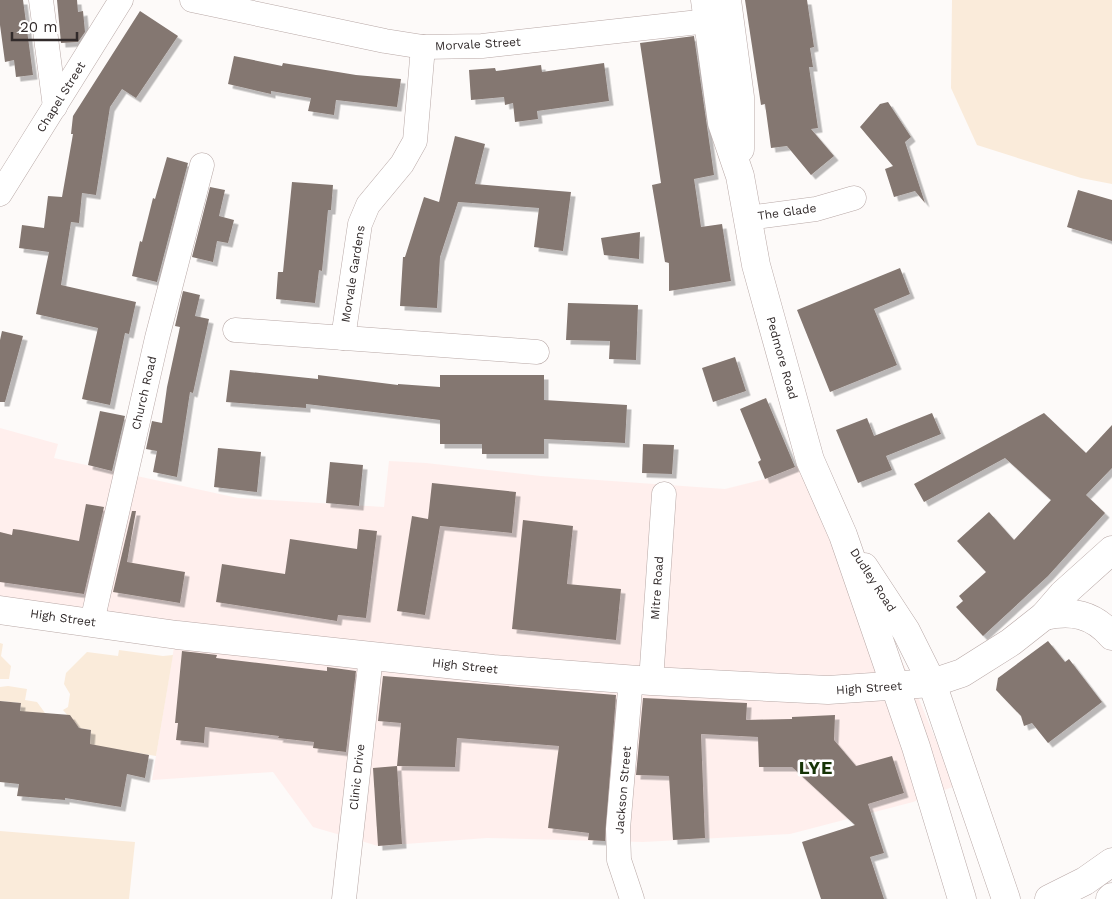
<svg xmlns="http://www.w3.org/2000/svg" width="1112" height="899" font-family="'Work Sans',sans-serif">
<defs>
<filter id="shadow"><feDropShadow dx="4.5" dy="4.5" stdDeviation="0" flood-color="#0004"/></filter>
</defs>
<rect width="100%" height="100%" fill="#fdfaf9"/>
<path fill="#ffefed" d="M0,428L58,444L54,458L238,498L384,507L389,461L426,463L541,476L725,489L765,479L810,460L843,535L913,685L955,786L913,802L790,834L643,842L487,838L378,846L313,827L273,772L152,780L176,635L0,610Z"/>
<g fill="#faebda">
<path d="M952,0H1112V184L1081,178L977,145L951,88Z"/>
<path d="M0,643L3,644L1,656L11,666L9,679H0Z"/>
<path d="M119,650L163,656L173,655L156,756L90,745L91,730L79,728L63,710L68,707L70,694L64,684L66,673L87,652L118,656Z"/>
<path d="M8,686L27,689L25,700L37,702L45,713L19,723L21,703L0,701V687Z"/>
<path d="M0,831L135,842L129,899H0Z"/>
</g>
<g fill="#847771" filter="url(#shadow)">
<path d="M0,0H23L33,75L16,77L14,60L5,62L0,25Z"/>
<path d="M57,0H77L78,12L83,11L85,32L78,42L61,43Z"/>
<path d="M745,0H807L814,47L810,48L813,67H809L818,128L811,129L834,156L811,175L787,146L771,148L765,104L761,105Z"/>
<path d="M140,11L178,36L136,98L122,89L110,107L96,195L82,193L79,223L71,222L61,285L136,302L129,334L125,333L110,405L82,399L98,328L36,314L49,252L19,248L22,225L44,228L48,196L62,197L73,134H71L73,116Z"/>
<path d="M694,36L714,175L694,179L697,199L701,227L722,224L731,281L669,291V263L665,262L652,185L661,183L640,43Z"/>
<path d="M234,56L282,66L283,63L356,75L401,79L397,107L336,100L334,115L308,111L311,98L271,91V94L228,84Z"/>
<path d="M604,63L609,101L537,111L538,119L515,122L513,103L505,105L504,97L471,100L469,70L495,68L496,71L541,65L542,72Z"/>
<path d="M888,102L911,137L905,142L925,203L915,191L894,197L885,169L893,166L860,127L880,104Z"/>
<path d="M455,136L485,144L475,184L571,192L563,251L534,247L539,208L458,202L440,257L437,308L400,306L403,257H405L424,197L439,202Z"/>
<path d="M167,157L188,163L157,282L132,276L140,241L142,242L153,198L155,199Z"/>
<path d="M292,182L333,185L331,210H328L322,271L319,270L315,303L276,299L278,272H283Z"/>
<path d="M210,187L225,190L219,216L234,220L228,243L217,241L213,262L192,257Z"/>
<path d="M1078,190L1112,200V241L1067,227Z"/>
<path d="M640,232L639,259L604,255L601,238Z"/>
<path d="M900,268L910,294L874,309L897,365L830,392L797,310Z"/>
<path d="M183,291L200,295L195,316L209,319L193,393L190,392L177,477L153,472L157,451L146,449L152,421L162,423L167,387L180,327L175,326Z"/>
<path d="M568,303L638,305L636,360L609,359L610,341L566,340Z"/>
<path d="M2,331L23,336L5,402H0V340Z"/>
<path d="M735,357L746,391L713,402L702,368Z"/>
<path d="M230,370L318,379V375L398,385V384L440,387V375H544V400L627,405L625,443L544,439V454H482V444H440V420L306,404V408L226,402Z"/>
<path d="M766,398L795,467L765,479L758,462L761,460L740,409Z"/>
<path d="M100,411L125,416L112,471L88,465Z"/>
<path d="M932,413L941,434L886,456L892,470L858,483L836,430L867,418L874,436Z"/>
<path d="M1044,413L1086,453L1112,425V468L1086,495L1105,513L1048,576L983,636L956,607L963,601L959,596L986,572L957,541L989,512L1014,540L1051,500L1005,458L924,502L914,484Z"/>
<path d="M643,444L674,445L672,474L642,473Z"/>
<path d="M218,448L261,452L257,492L214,487Z"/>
<path d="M330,462L363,465L359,506L326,503Z"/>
<path d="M432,483L516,492L512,533L440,526L425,615L397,611L412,516L428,519Z"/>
<path d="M86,504L104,507L84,594L0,582V532L12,535L13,529L21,530L79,541Z"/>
<path d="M132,511H136L127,562L185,572L180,603L113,592Z"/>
<path d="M523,520L573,526L567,584L621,589L616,640L512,629Z"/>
<path d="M359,529L377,531L366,618L338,615L337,621L216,602L222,564L285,574L290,539L357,549Z"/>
<path d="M1048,641L1065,662L1069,659L1102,702L1048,743L1032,723L1024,726L1021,716L996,690L998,678Z"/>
<path d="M182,651L217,655L216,658L327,671V667L356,671L346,752L313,748L314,742L278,738L279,736L205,727L204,743L176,740L178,723H175Z"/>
<path d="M383,676L616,695L605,841L588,840L589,833L548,828L559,746L457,738L455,767L397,766L401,723L378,721Z"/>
<path d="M643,698L747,703L746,720L792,719V717L835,715L834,740L856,766L892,756L904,793L868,804L884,853L870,857L884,899H821L802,842L855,825L792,767H759L758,737L701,734L705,838L673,840L669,776L636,775Z"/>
<path d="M0,701L21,703L20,711L70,715L79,728L91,730L90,744L149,755L145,778L127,774L121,807L65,798V800L17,796L19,784L0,782Z"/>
<path d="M397,766L402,844L378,846L373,768Z"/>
</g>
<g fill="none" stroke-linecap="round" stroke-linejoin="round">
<g stroke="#b8a8a6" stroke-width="25">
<g id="minor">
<path d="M41,0L55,107"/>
<path d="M192,0L385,41L423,47L482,46L708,21L723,22L726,24"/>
<path d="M0,194L121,0"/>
<path d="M747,218L816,209L854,198"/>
<path d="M235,330L537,352"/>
<path d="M343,338L360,224L368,205L402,164L415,141L423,47"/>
<path d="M92,622L157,338L202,165"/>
<path d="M631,678L618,829L619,860L632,899"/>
<path d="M651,681L664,494"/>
<path d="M344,899L371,656"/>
</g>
</g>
<g stroke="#b8a8a6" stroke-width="29">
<g id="trunk">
<path d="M705,0L722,123L740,176L756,265L810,460L843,535L916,747L962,899"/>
<path d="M727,0L740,97V149"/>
<path d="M864,567L906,631L932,683L1006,899"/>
<path d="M0,610L177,635L493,669L651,681L828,690L932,683L962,673L1011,642L1044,616L1063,594L1112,550"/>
<path d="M1044,616C1072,610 1093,614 1112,636"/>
<path d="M1049,899L1085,881L1112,862"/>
<path d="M1110,899L1112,897"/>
</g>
</g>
<use href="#minor" stroke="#fff" stroke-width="24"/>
<use href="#trunk" stroke="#fff" stroke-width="28"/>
</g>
<g text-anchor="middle" stroke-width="5" stroke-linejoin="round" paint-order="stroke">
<g font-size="12" fill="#312a2a" stroke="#fff">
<text transform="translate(478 44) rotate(-3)" y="4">Morvale Street</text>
<text transform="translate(61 97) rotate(-58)" y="4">Chapel Street</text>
<text transform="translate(787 212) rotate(-8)" y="4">The Glade</text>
<text transform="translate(353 274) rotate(-81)" y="4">Morvale Gardens</text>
<text transform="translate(782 358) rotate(74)" y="4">Pedmore Road</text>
<text transform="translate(144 393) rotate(-77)" y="4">Church Road</text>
<text transform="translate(873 580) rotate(57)" y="4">Dudley Road</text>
<text transform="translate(657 588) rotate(-86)" y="4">Mitre Road</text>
<text transform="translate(63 618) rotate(8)" y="4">High Street</text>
<text transform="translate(465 666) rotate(6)" y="4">High Street</text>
<text transform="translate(869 688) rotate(-4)" y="4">High Street</text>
<text transform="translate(357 777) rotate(-84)" y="4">Clinic Drive</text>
<text transform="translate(623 790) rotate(-85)" y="4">Jackson Street</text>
</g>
<g font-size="18" font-weight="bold" letter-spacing="1" fill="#163406" stroke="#fff">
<text x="816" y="774">LYE</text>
</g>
</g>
<path d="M12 32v8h65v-8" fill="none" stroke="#312a2a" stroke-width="2.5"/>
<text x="20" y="32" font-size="15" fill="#312a2a" stroke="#ffffff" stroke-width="4" paint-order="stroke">20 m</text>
</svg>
